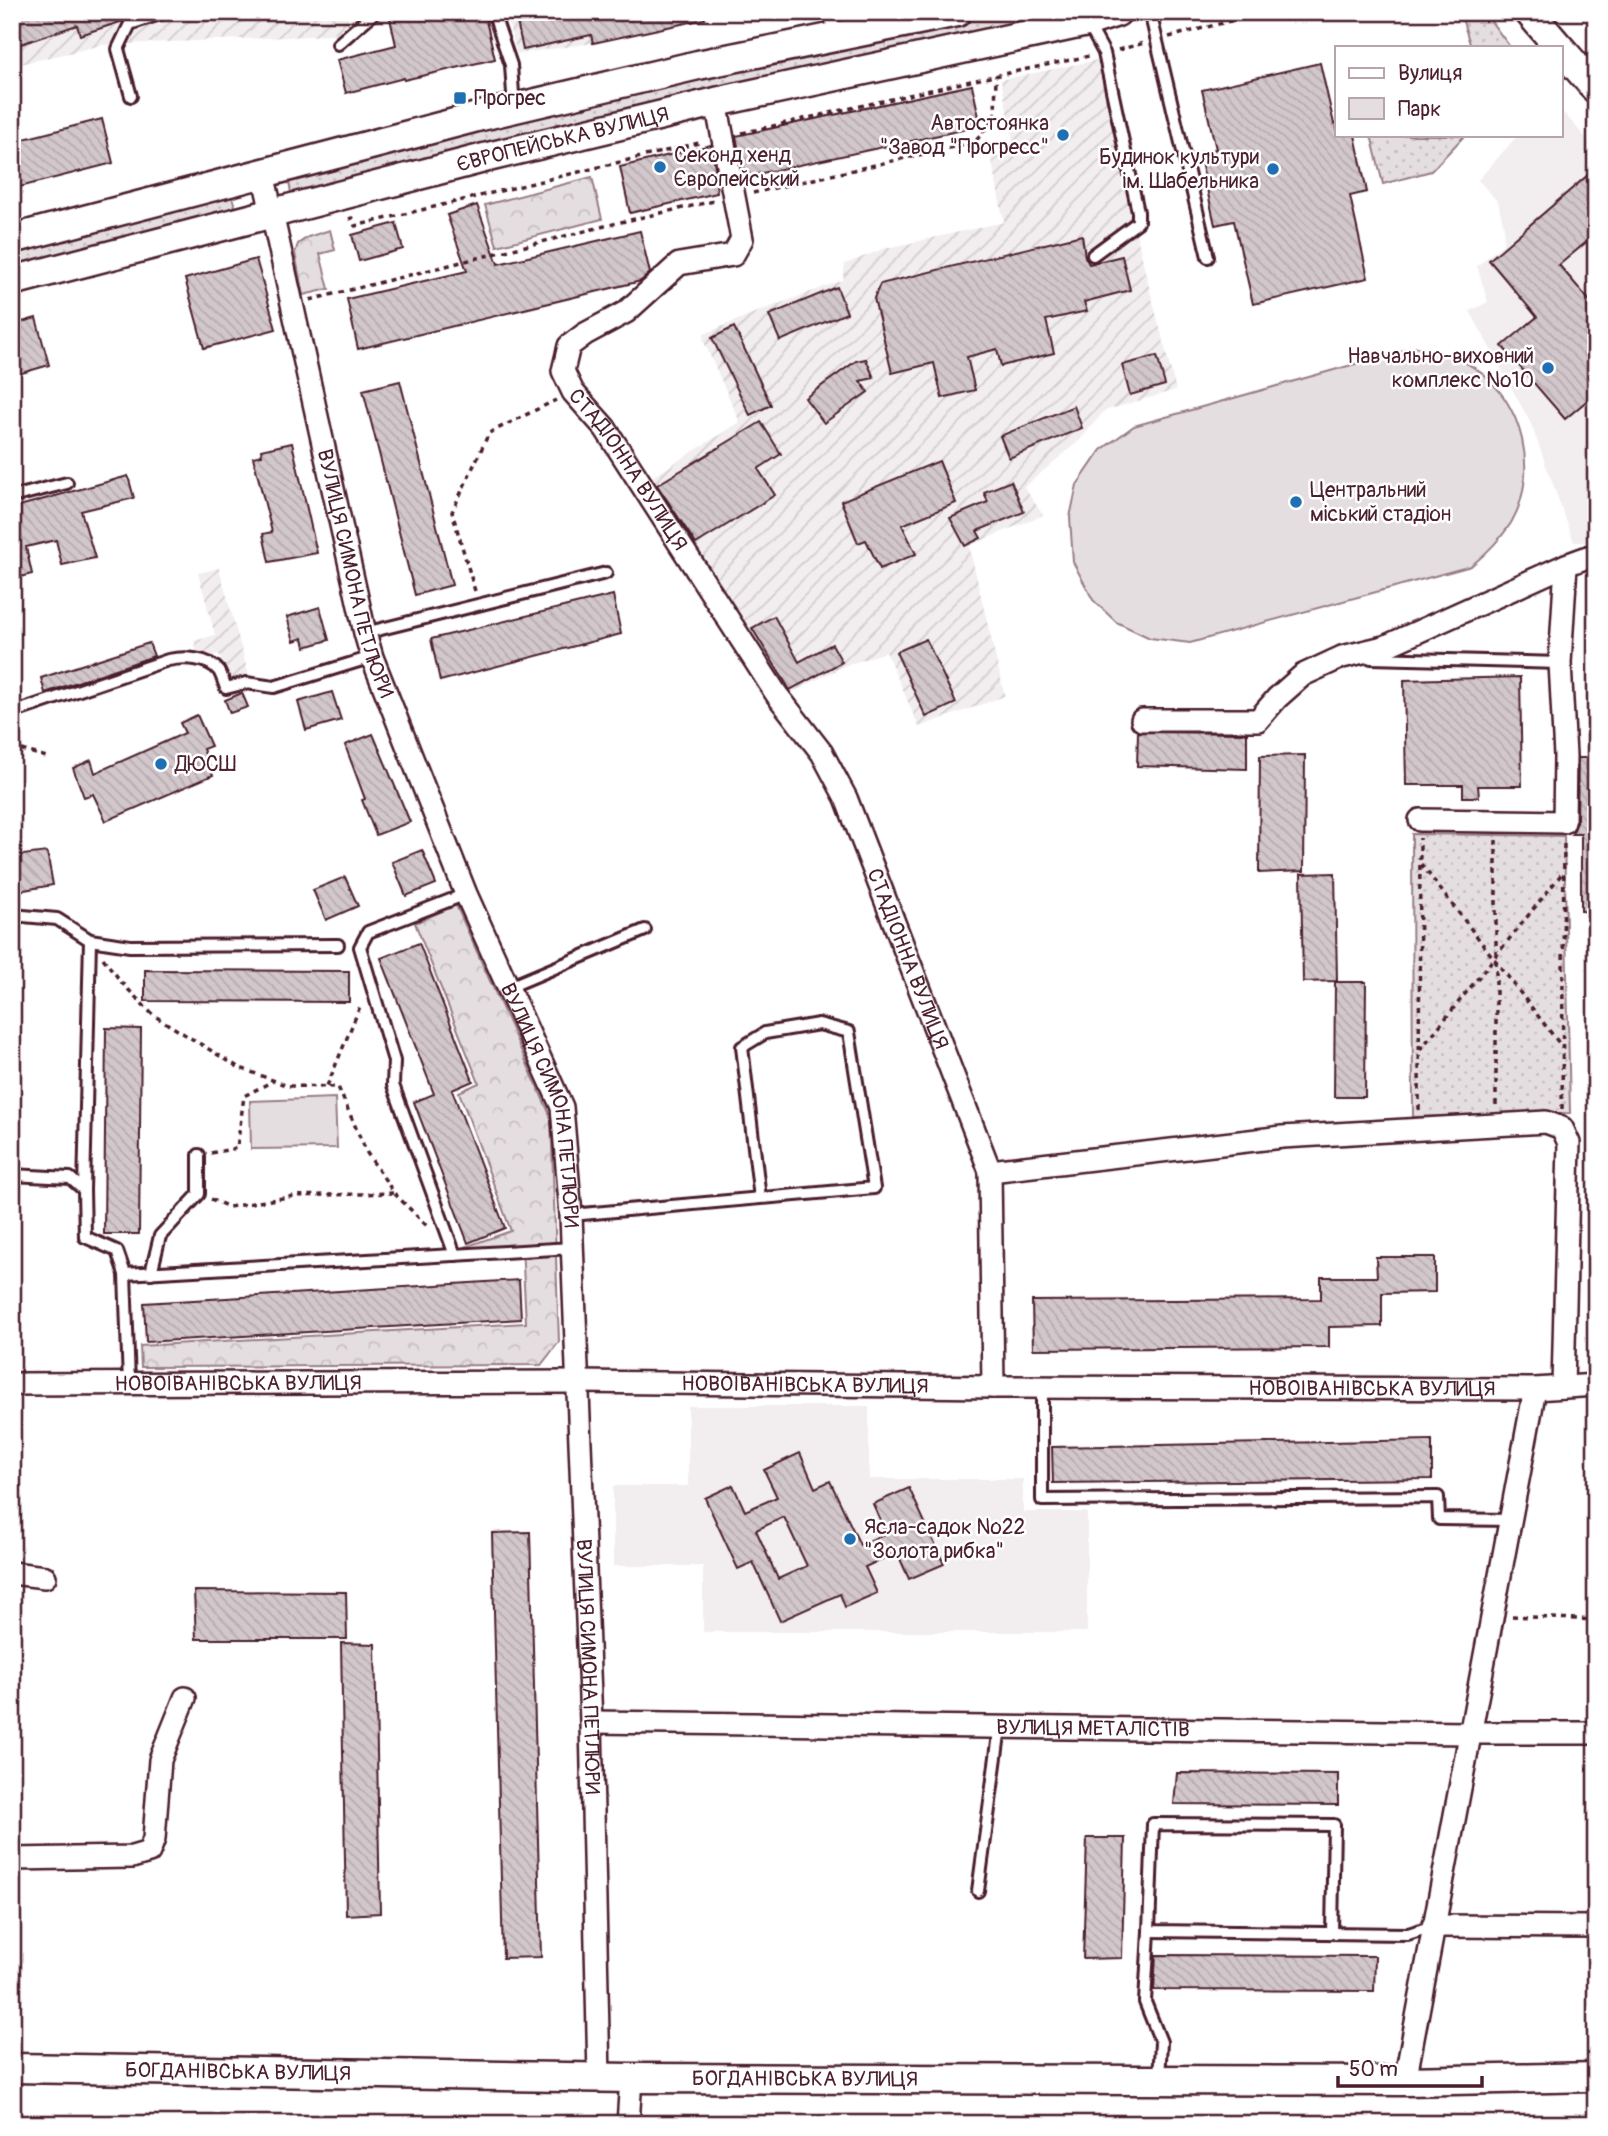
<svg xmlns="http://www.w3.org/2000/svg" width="1608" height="2136" font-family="Pangolin,sans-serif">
<defs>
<pattern id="industrial-furrows" width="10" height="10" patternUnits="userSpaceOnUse" patternTransform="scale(1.75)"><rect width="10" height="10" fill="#f2eeef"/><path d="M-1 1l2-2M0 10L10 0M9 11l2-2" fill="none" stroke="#d1cccd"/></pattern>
<pattern id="green-dots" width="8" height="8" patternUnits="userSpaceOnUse" patternTransform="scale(1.75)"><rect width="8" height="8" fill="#e5dee0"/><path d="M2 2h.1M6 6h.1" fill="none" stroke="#c6bec0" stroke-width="1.8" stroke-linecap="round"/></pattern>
<pattern id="forest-crowns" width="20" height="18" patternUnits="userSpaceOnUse" patternTransform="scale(1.75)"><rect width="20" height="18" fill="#e5dee0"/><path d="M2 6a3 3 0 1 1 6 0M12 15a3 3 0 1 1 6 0" fill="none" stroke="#c6bec0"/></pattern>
<pattern id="building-back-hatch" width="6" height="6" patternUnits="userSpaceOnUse" patternTransform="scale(1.75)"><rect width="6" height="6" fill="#d2c7cb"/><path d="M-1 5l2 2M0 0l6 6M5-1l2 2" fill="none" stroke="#b6aaae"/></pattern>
</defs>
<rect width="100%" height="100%" fill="#fff"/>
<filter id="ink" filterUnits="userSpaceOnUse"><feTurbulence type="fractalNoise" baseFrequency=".0143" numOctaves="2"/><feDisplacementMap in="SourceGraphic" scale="14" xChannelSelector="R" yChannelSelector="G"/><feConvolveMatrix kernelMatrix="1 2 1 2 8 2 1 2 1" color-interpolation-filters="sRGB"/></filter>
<g filter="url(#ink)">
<g fill="#f2eeef">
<path d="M1561,110L1596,149V543L1574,542L1531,424L1470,311L1488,302L1477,266L1503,244L1504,227L1498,202L1478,180L1518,135H1561Z"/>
<path d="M688,1406H869V1479H1023V1512H1087V1632H703V1566H613V1486H688Z"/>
</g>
<g fill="url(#industrial-furrows)">
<path d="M12,12H346L350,28L332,35L103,45L12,66Z"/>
<path d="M505,12H696L698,20L593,43L517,54Z"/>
<path d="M1097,60L1146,275L1176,390L1104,411L1080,440L1024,487L1043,515L969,546L1005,696L919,727L886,652L844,666L785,696L646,481L740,422L703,340L704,334L754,313L843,280L845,264L883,249L1004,222L991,158L1015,151L1001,80Z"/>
<path d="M219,568L249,676L227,681L219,654L199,659L194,641L215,635L198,573Z"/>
</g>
<g fill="url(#green-dots)" stroke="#987e86" stroke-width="2">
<path d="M1005,12H1071L292,199L288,175L780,57Z"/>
<path d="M1460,12H1484L1510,47H1471Z"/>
<path d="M1371,135H1465L1431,171L1383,184Z"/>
<path d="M230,192L238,214L12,273V248Z"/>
<path d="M1412,834L1564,836L1570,1113L1413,1117Z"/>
</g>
<g fill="url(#forest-crowns)" stroke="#987e86" stroke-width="2">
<path d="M592,177L602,219L497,246L485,205Z"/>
<path d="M330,230L335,250L320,254L329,289L303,295L295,253L298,244L308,237Z"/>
<path d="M456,905L551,1117L559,1342L541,1365L141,1367L140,1346L526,1323L522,1246L462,1248L511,1231L459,1092L479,1083L415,923Z"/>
</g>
<g fill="#e5dee0" stroke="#987e86" stroke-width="2">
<path d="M1416,347C1437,352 1458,356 1476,369C1523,401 1540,473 1511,523C1500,540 1487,553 1471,566L1190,643L1150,638L1116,622L1093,600L1073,562L1070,517L1077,485L1101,450L1134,426Z"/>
<path d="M335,1098L337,1148L251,1149L250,1101Z"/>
</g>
<g fill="url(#building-back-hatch)" stroke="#4a1f2b" stroke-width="2" fill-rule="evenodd">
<path d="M12,12H140L127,17L123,21L80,35L77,25L12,47Z"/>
<path d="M397,12H484L495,59L404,80V78L346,93L337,60L396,45L389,14Z"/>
<path d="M515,12H704L705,19L593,43L591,35L523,50Z"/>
<path d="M1320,63L1334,124L1337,123V135H1355L1367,192L1350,196L1368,278L1253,304L1234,221L1215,225L1199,153L1216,149L1202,90Z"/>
<path d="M972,85L981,126L744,177L736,136Z"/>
<path d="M102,119L113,163L12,189V142Z"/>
<path d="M711,145L718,183H716L717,193L630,213L620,167Z"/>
<path d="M1588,175L1596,184V234L1559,265L1596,308V393L1565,419L1502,346L1537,317L1489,260Z"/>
<path d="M477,205L498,264L640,231L650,273L641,281L358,349L347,299L467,271L447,215Z"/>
<path d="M396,223L403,249L359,261L352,235Z"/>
<path d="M1082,235L1085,257L1089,264L1122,256L1130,290L1084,302L1087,311L1046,320L1054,353L1001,366L997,349L967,357L975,390L942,398L934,363L892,373L874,298L880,284Z"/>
<path d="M256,259L276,329L204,348L185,279Z"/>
<path d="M837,287L847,313L780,341L769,315Z"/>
<path d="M36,318L49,365L12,376V325Z"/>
<path d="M734,327L771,405L750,415L712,338Z"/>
<path d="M1157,356L1165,385L1130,395L1122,365Z"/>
<path d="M866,359L874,378L860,381L868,392L824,423L805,398L856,361Z"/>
<path d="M400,381L452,585L415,595L363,390Z"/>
<path d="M1074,406L1082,428L1009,458L1000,436Z"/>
<path d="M761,422L781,454L758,469L775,495L696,544L657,485Z"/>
<path d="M292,443L317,553L269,562L263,534L272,532L253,457L262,455L261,450Z"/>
<path d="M939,461L956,503L902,525L916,554L880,569L866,540L858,543L841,501Z"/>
<path d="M128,476L134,498L81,511L95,558L62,565L56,540L26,547L32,574L12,579V508Z"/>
<path d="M1011,481L1024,512L977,531L981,538L965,546L950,518L988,502L984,492Z"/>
<path d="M613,595L621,634L440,681L431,639Z"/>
<path d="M320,607L329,640L305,647L303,638L294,641L287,617Z"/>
<path d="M774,616L799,662L832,644L842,662L790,690L752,628Z"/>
<path d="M926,639L956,703L926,717L896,652Z"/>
<path d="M149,643L154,656L45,693L41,678Z"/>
<path d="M1520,677L1522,786H1478L1479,797H1463V785H1406L1404,680Z"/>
<path d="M332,692L341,720L306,730L298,702Z"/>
<path d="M242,693L248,707L230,713L225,700Z"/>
<path d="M197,715L211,746L203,749L213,775L106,821L93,794L84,797L73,768L91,760L95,773L185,733L180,723Z"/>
<path d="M1138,732L1247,733V769L1137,766Z"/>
<path d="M373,734L410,822L376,835L362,800L365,799L345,745Z"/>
<path d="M1305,755L1304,871L1259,873L1260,756Z"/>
<path d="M1578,758H1596V912L1581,911V834H1572L1577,822Z"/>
<path d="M422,850L436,884L406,896L392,862Z"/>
<path d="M47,852L53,885L18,891L14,856Z"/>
<path d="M1335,873L1337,981L1303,982L1301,874Z"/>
<path d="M345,877L358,906L326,920L313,890Z"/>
<path d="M419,943L473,1081L452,1090L505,1228L468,1243L414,1102L434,1094L381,958Z"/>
<path d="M145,970L349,971V1002L145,1001Z"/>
<path d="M1335,982H1366L1365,1097H1334Z"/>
<path d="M106,1028L141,1029L139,1234H104Z"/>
<path d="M1376,1257H1435V1292L1382,1293V1326L1329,1327V1347L1033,1349L1032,1301L1321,1299V1277H1377Z"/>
<path d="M519,1280L521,1319L146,1342L144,1303Z"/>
<path d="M1432,1440V1479L1053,1483L1052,1447Z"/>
<path d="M800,1453L815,1488L830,1481L860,1545L886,1533L873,1504L909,1488L944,1564L909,1579L897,1552L865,1567L877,1593L845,1607L840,1594L780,1621L753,1562L738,1569L705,1498L733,1485L745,1511L777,1497L764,1470ZM784,1517L807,1566L778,1579L756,1530Z"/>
<path d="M530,1532L541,1957L503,1958L492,1533Z"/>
<path d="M194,1591L346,1592L347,1639H196Z"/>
<path d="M341,1643L375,1644L380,1913L346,1915Z"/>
<path d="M1177,1773L1338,1774V1805L1174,1804Z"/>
<path d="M1087,1838H1125L1122,1958L1083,1959Z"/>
<path d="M1156,1955L1375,1956L1374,1991L1154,1990Z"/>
</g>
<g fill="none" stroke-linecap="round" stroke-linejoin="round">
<g stroke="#4a1f2b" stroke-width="16">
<g id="lane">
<path d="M493,12L511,65L514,108"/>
<path d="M831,12L832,37"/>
<path d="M1150,12L1208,257"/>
<path d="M1087,22L1104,53L1138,212V222L1093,255"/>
<path d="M338,44L375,12"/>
<path d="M131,96L118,49L130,24L166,12"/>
<path d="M12,497L67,483"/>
<path d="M365,633L606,573"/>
<path d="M1371,658L1560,663"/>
<path d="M12,713L168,660C184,657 208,657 219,671C222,676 224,683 226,688L246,683L274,687L372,657"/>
<path d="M12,915L57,919L90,940L84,1190"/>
<path d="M90,940L130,946L338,945"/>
<path d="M509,987L645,930"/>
<path d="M12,1175L70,1178L84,1190L85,1237L117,1251L125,1274L129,1383"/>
<path d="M571,1215L874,1188L849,1032L819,1024L765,1033L742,1047L760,1198"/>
<path d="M455,1255L393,1085L394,1061L360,947L368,932L466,894"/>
<path d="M151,1273L160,1236L199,1194V1155"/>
<path d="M125,1274L572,1248"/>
<path d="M1042,1387V1500L1438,1497L1439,1519L1510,1520"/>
<path d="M978,1891L1000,1727"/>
<path d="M1149,1931L1145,2002L1161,2042L1159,2079"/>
<path d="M1332,1932L1334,1825L1153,1824L1149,1931L1408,1934L1433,1926"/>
</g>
</g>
<g stroke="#4a1f2b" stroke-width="26">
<g id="street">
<path id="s1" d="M716,102L742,239L733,255L679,264L626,312L585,334L569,346L563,371L573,392L605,428L777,695L822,753L846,798L990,1171L1282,1137L1546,1122L1562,1128L1569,1143L1563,1387"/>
<path id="s2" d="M263,173L365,633L372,657L466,894L562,1107L571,1215L591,1722L599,2078"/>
<path d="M1142,720H1258L1277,698L1303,675L1342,657L1384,647L1566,565"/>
<path d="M1420,820L1564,822L1565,756L1560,663L1566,565L1596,554"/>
<path d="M990,1171L993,1387"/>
<path id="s3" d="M12,1384L577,1382L993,1387L1535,1389L1596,1385"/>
<path d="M12,1573L45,1577"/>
<path id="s4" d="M591,1722L1469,1733H1596"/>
<path d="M12,1859L132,1857L149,1852L154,1839L160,1760L185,1698"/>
<path d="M1433,1926L1596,1927"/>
<path d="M1405,2081L1535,1389"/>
<path d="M628,2124L631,2078"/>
</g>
</g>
<g stroke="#4a1f2b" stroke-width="33">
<g id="secondary">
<path d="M1529,12L1559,47"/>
<path d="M1561,49L1596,89"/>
<path d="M12,239L481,116L698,65L957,12"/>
<path id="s5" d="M12,281L488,157L716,102L1087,22L1117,12"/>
<path id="s6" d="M12,2068L631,2078L1405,2081L1596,2077"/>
</g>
</g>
<g stroke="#4a1f2b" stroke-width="3.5" stroke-dasharray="5 5" stroke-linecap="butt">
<path d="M1169,37L1265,12"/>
<path d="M1118,50L1144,43"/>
<path d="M742,133L966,82L1089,56"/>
<path d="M753,193L975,142L995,117L996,75"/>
<path d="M349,219L352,218L355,226L703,142"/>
<path d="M310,300L621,222L714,201"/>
<path d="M475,591L452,512L489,433L556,400"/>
<path d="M12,747L50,758"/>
<path d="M1421,864L1562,1047"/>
<path d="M103,958L122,983L153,1015L238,1067L288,1086L338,1087L367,1153L394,1193L428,1227"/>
<path d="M1420,1050L1564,871"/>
<path d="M327,1086L361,1004"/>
<path d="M1496,1105V840"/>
<path d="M1562,1109L1564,840"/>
<path d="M1419,1110L1420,838"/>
<path d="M211,1153L237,1148L244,1096L273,1081"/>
<path d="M211,1199L229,1207L294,1196L393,1193"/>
<path d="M1512,1616L1596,1620"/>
</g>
<use href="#lane" stroke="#fff" stroke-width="10"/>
<use href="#street" stroke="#fff" stroke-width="21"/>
<use href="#secondary" stroke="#fff" stroke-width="28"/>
</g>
</g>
<g fill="#1f6fb2" stroke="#fff" stroke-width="2.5">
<rect x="453" y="91" width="14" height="14" rx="3.5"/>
<circle cx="1063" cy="135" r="7"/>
<circle cx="660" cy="167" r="7"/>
<circle cx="1273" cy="169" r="7"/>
<circle cx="1548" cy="368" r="7"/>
<circle cx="1296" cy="502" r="7"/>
<circle cx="161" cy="764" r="7"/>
<circle cx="850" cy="1539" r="7"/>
</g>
<g text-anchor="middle" stroke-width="5" stroke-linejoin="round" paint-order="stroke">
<g font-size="21" fill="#4a1f2b" stroke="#fff" text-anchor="start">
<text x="474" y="105">Прогрес</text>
<text x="1049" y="130" text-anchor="end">Автостоянка<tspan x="1049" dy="24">"Завод "Прогресс"</tspan></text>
<text x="674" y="162">Секонд хенд<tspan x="674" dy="24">Європейський</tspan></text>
<text x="1259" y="164" text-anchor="end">Будинок культури<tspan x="1259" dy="24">ім. Шабельника</tspan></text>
<text x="1534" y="363" text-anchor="end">Навчально-виховний<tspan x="1534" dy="24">комплекс №10</tspan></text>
<text x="1310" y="497">Центральний<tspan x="1310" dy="24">міський стадіон</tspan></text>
<text x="175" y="771">ДЮСШ</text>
<text x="864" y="1534">Ясла-садок №22<tspan x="864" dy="24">"Золота рибка"</tspan></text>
</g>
<g font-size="21" fill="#4a1f2b" stroke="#fff">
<text dy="7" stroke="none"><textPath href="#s5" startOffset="569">ЄВРОПЕЙСЬКА ВУЛИЦЯ</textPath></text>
<text dy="7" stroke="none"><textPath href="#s1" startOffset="495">СТАДІОННА ВУЛИЦЯ</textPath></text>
<text dy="7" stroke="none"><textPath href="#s2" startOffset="411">ВУЛИЦЯ СИМОНА ПЕТЛЮРИ</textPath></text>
<text dy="7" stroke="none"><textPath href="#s1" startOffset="1062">СТАДІОННА ВУЛИЦЯ</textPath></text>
<text dy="7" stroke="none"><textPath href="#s2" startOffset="978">ВУЛИЦЯ СИМОНА ПЕТЛЮРИ</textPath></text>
<text dy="7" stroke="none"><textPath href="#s3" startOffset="226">НОВОІВАНІВСЬКА ВУЛИЦЯ</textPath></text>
<text dy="7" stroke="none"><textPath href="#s3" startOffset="793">НОВОІВАНІВСЬКА ВУЛИЦЯ</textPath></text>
<text dy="7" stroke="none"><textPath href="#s3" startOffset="1360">НОВОІВАНІВСЬКА ВУЛИЦЯ</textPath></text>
<text dy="7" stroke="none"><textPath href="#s2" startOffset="1545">ВУЛИЦЯ СИМОНА ПЕТЛЮРИ</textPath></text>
<text dy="7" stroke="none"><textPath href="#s4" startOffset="502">ВУЛИЦЯ МЕТАЛІСТІВ</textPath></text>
<text dy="7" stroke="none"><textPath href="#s6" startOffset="226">БОГДАНІВСЬКА ВУЛИЦЯ</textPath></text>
<text dy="7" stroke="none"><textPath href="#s6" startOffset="793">БОГДАНІВСЬКА ВУЛИЦЯ</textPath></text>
</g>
</g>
<rect width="1608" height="2136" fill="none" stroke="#fff" stroke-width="42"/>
<rect x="21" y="21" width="1566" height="2094" fill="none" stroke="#4a1f2b" stroke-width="2.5" filter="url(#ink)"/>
<rect x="1335" y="46" width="228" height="91" fill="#ffffff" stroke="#b7a5aa" stroke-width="2"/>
<rect x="1349" y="68" width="35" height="10" fill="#ffffff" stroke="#b7a5aa" stroke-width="2"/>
<text x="1398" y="80" font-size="21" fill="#4a1f2b">Вулиця</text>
<rect x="1349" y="98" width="35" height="21" fill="#e5dee0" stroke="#b7a5aa" stroke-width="2"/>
<text x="1398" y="116" font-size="21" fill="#4a1f2b">Парк</text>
<path d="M1338 2076v10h144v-10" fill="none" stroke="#4a1f2b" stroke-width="3.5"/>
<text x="1349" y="2076" font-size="21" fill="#4a1f2b" stroke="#ffffff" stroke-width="5" paint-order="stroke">50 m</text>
</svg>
